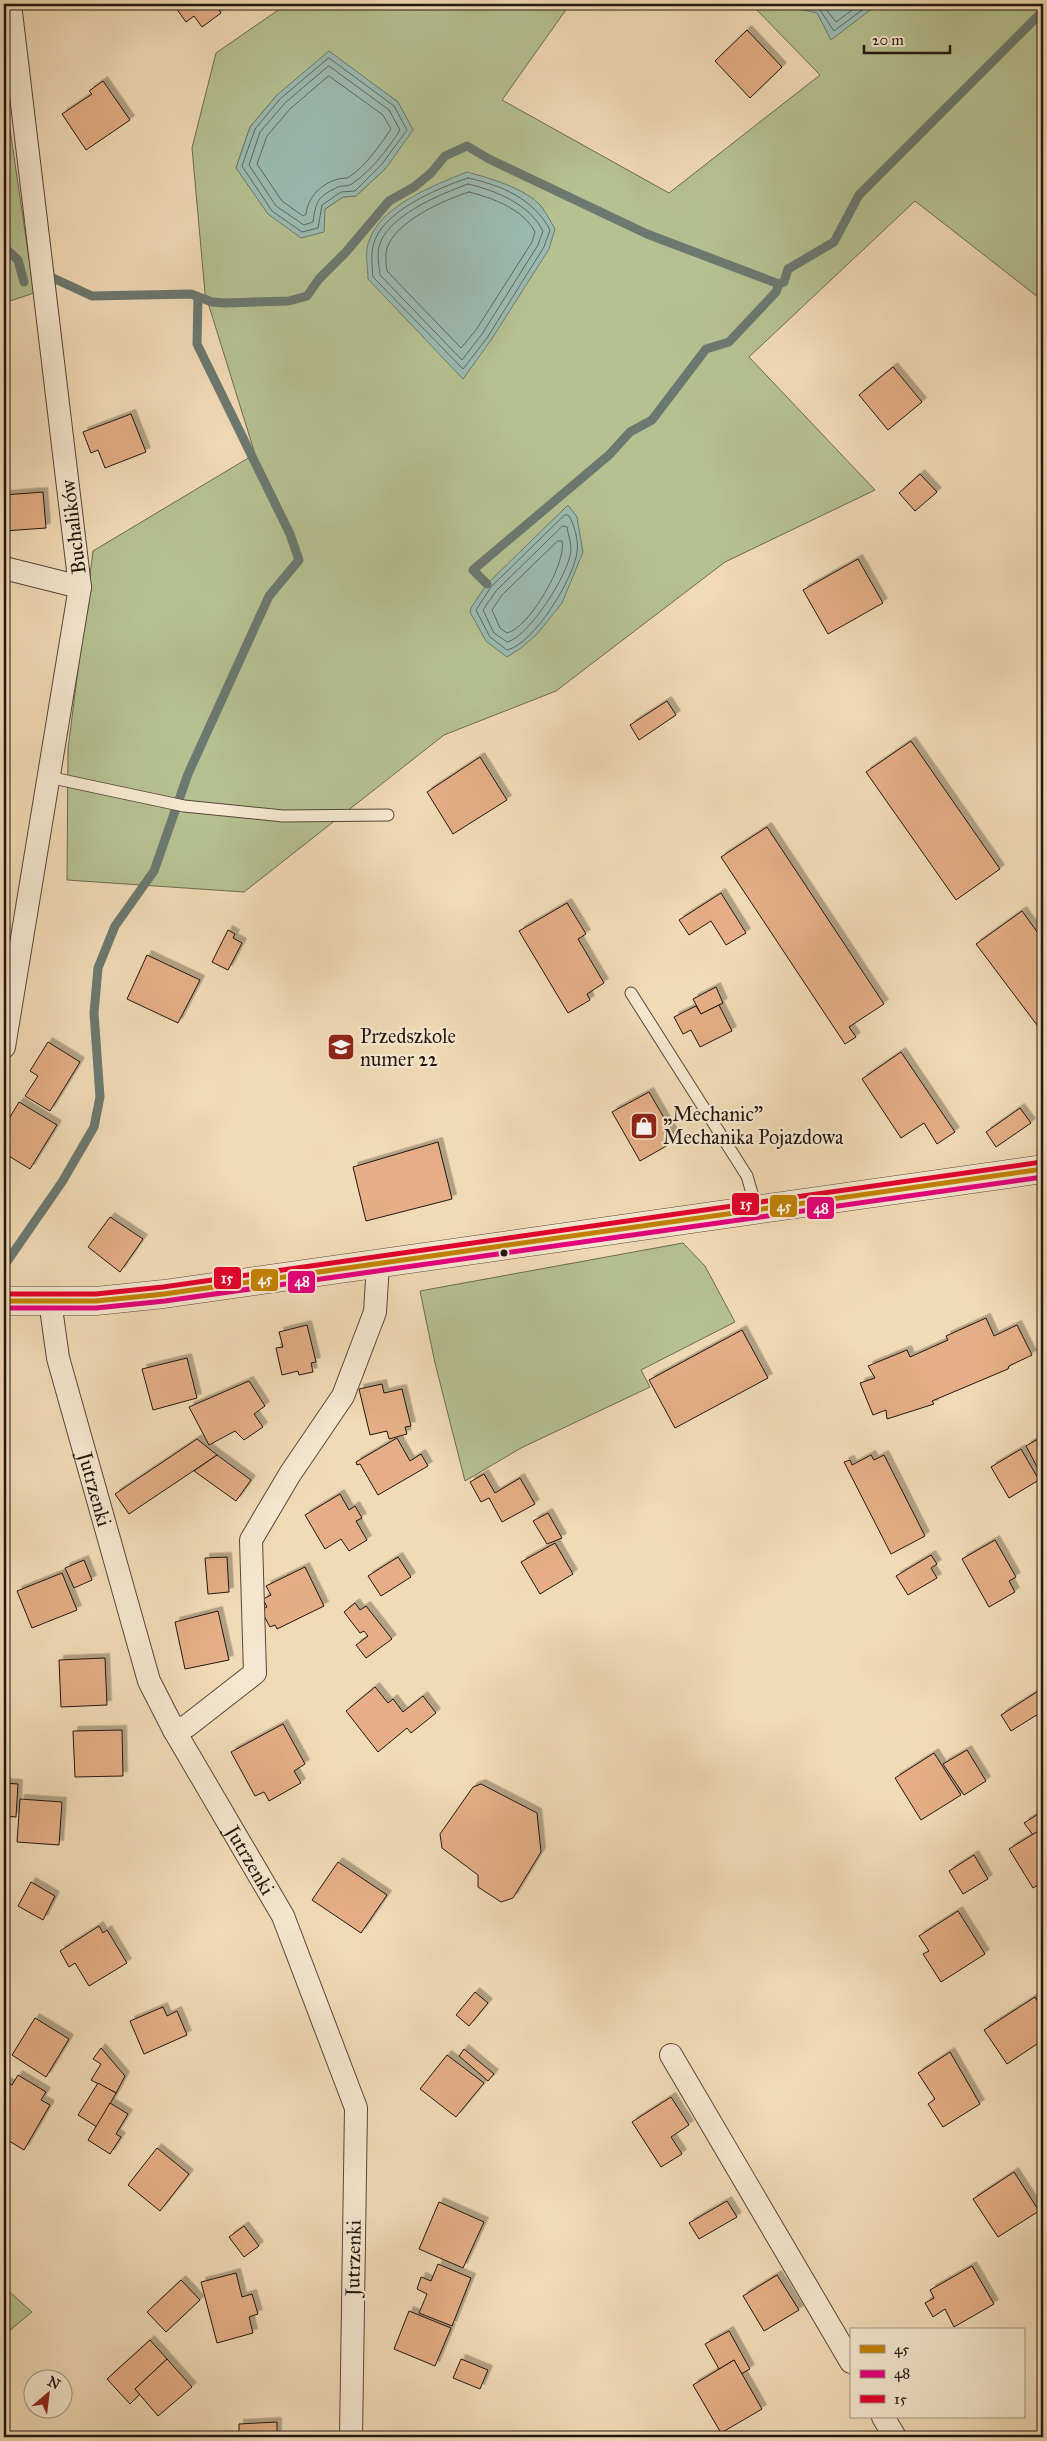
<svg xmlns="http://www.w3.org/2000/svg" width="1047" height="2441" font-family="'IM FELL Great Primer',serif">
<defs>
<filter id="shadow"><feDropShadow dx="4.5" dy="-4.5" stdDeviation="0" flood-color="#0004"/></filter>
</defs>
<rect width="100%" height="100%" fill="#f1dbb6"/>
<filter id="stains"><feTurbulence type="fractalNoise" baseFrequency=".004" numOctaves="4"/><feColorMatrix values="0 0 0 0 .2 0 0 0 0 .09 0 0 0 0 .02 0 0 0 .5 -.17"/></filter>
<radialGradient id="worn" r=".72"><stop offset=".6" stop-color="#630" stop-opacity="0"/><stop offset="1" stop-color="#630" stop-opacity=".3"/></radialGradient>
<g fill="#b6c191" stroke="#6c6c50" fill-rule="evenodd">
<path d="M287,4H570L502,100L669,193L820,75L751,4H1043V301L915,201L749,357L875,490L725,562L556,691L444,735L244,892L67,880L68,749L93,551L255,454L205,293L192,148L216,53ZM371,83L398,102L386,168L356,196L343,197L325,209L236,168L250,127L277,95Z"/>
<path d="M4,88L34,293L4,303Z"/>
<path d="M683,1243L705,1266L735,1322L641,1370L650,1387L521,1448L465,1481L435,1363L420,1291Z"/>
<path d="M4,2287L32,2312L4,2335Z"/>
</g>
<g fill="#9bbbb2" stroke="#6b7971">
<path d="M779,4H878L831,40L817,13Z"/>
<path d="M329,51L398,102L413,130L386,168L356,196L343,197L325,209L324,232L301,238L268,214L236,168L250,127L277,95Z"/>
<path d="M467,172C489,178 525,188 541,206C546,213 551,222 555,229L549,249L491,340L463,379L368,279C368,268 365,254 368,244C378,206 435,185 467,172Z"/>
<path d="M568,505L577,517L583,552L562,603L537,634L521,648L507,657L486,641L470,612L471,608L487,584Z"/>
</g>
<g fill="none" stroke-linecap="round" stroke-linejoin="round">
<g stroke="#5e6861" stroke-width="1">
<path d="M795,4L820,10L834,31L870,4"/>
<path d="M822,4L836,22L860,4"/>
<path d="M329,58L394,106L407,130L382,164L355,191L341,192L322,205L318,228L302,232L272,211L242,166L255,129L280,99Z"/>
<path d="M329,66L389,110L400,130C388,149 372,170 353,183C349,187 343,185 338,187C317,197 316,201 313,222L304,225L276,206L249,165L260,132L285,103Z"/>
<path d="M329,76L383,115L391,129C380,145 366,166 349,177C346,179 342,178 338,179C321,184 308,197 306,214L303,216L282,201L257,164L267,136L290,109Z"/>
<path d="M468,178C501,185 534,199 550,230L544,247L487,338L463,369L373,277C372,268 371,255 373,246C380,212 438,188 468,178Z"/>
<path d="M468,184C497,191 529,204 543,231L538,245L482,334L462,360L380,275C379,267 377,255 379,247C386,216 441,194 468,184Z"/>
<path d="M469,192C493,198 523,209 535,232L532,242L476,330L461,348L387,271C386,265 385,254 387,248C396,221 444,200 469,192Z"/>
<path d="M565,515H568C574,522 579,542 577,552C574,578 534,644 507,650L490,637L476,610L491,587Z"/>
<path d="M563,526L567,527C568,534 571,542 571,550C570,572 529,637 507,642L494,633L483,610L496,591Z"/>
<path d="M558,541H562C567,563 529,628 507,633L500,628L492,610L502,595Z"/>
</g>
<g stroke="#6b7971" stroke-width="9">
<path d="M4,247L18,260L24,282"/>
<path d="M53,278L92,296L191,294L212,302L225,303L289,301L307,296L319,279L346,252L389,201L414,187L431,173L445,156L467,146L489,159L647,234L779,284"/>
<path d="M487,584L473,570L609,455L630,432L652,420L706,349L729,342L776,292L779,284L784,282L788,269L834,242L859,195L1043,11"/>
<path d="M4,1266L62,1182L94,1127L100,1097L94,1013L98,968L115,926L154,871L188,774L269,596L299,560L290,534L197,344L198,297"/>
</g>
</g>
<g fill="#e5ae86" stroke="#221610" filter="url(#shadow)">
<path d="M173,4H215L221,13L202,27L194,16L186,22Z"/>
<path d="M747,30L782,67L750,98L715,61Z"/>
<path d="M103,81L130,120L86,150L62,114L92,94L89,91Z"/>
<path d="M893,367L922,402L888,430L859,395Z"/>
<path d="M131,414L146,452L105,468L98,450L91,453L83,432Z"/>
<path d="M920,474L937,492L915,511L899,493Z"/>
<path d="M43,492L46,528L4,531V495Z"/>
<path d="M858,559L883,603L828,634L803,590Z"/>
<path d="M667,701L676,715L639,740L630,725Z"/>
<path d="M911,741L1000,869L956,900L866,772Z"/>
<path d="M480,757L507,800L453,834L427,792Z"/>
<path d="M767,827L884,1004L849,1027L856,1037L845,1044L721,857Z"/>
<path d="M721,893L746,933L726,945L711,921L689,935L679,920Z"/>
<path d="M567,903L586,934L578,939L604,983L587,994L590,1000L568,1013L519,931Z"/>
<path d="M1022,911L1043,940V1033L976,944Z"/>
<path d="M228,930L235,934L233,938L242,943L228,970L212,962Z"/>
<path d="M147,955L200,980L178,1023L127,999Z"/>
<path d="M716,987L723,1003L701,1014L693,999Z"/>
<path d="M719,1005L732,1031L700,1047L691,1030L683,1034L674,1017L696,1006L701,1014Z"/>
<path d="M48,1042L80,1062L50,1111L25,1096L38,1076L30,1071Z"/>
<path d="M901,1052L955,1132L937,1144L924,1123L901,1138L862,1079Z"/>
<path d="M649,1092L677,1140L640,1161L612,1112Z"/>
<path d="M19,1102L57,1125L30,1169L4,1153V1127Z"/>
<path d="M1020,1108L1031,1123L996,1147L986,1132Z"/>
<path d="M438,1142L452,1199L366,1221L353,1167Z"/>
<path d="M110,1217L143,1239L120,1272L88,1247Z"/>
<path d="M986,1318L994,1336L1017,1325L1032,1355L1009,1366L1008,1369L932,1401L934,1404L887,1419L886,1410L873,1415L860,1383L875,1378L868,1366L907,1350L910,1357L948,1340L946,1336Z"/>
<path d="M307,1325L316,1362L311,1363L313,1372L299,1375L298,1371L282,1375L276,1348L283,1347L279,1332Z"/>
<path d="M742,1330L768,1378L675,1428L649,1380Z"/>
<path d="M187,1358L197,1398L153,1410L142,1369Z"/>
<path d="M249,1381L265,1406L254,1414L263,1427L244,1440L235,1431L209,1445L189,1407Z"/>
<path d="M382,1384L384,1393L402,1389L411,1426L405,1427L407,1434L389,1439L387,1431L370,1435L359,1389Z"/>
<path d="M1043,1436V1478L1026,1446Z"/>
<path d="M397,1438L410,1461L421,1454L428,1466L378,1495L360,1464L357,1465L356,1462Z"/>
<path d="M197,1439L217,1455L129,1514L115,1494Z"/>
<path d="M1021,1449L1039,1480L1009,1498L991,1467Z"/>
<path d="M217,1455L251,1480L236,1501L194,1471Z"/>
<path d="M871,1455L874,1460L884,1455L925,1536L891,1554L844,1462L850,1460L852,1465Z"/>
<path d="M484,1474L495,1493L520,1478L535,1504L502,1522L489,1498L481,1502L470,1482Z"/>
<path d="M340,1494L349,1510L355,1506L362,1518L356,1521L367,1540L349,1551L341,1539L325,1549L305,1515Z"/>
<path d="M548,1513L562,1538L547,1544L533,1521Z"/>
<path d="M995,1540L1016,1577L1009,1581L1015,1592L989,1607L962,1559Z"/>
<path d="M555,1543L573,1574L540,1594L521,1562Z"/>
<path d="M931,1555L937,1564L931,1568L937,1578L908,1595L896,1576Z"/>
<path d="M227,1557L229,1592L208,1594L205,1558Z"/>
<path d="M398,1557L411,1577L381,1596L368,1576Z"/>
<path d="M84,1560L92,1580L74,1588L65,1568Z"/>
<path d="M305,1567L324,1606L277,1629L275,1625L270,1627L261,1610L267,1607L263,1599L271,1595L266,1586Z"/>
<path d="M62,1573L77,1610L32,1628L17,1591Z"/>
<path d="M355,1603L360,1610L366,1606L392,1639L366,1658L356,1645L368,1636L364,1631L360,1633L344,1612Z"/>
<path d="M218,1611L229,1660L185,1669L175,1622Z"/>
<path d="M105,1658L107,1705L61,1707L59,1660Z"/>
<path d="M375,1687L388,1703L393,1699L403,1712L423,1696L436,1713L411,1733L407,1728L378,1752L346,1711Z"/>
<path d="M1043,1688V1711L1011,1731L1001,1715Z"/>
<path d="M283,1724L305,1764L294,1771L301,1783L269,1801L264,1792L255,1796L231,1752Z"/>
<path d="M122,1730L123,1776L75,1777L73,1731Z"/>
<path d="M967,1750L986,1781L964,1795L943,1764Z"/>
<path d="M934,1753L961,1795L921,1820L895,1778Z"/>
<path d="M4,1783L18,1784L16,1817L4,1816Z"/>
<path d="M481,1784L537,1813L541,1852L513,1898L501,1902L478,1887V1875L442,1848L440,1834L473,1787Z"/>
<path d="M20,1799L62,1802L59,1845L17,1842Z"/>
<path d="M1043,1811V1828L1033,1835L1024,1823Z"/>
<path d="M1043,1828V1882L1033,1888L1009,1849Z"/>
<path d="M974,1855L988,1879L963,1894L949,1871Z"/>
<path d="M338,1862L387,1895L361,1933L312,1900Z"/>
<path d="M31,1882L55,1896L43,1920L18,1906Z"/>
<path d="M958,1911L985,1954L941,1982L923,1954L929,1951L919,1936Z"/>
<path d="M99,1926L103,1933L107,1930L127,1963L89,1986L75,1963L69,1967L60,1951Z"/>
<path d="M475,1992L488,2003L469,2026L456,2015Z"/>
<path d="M1035,1997L1043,2011V2040L1007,2064L984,2030Z"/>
<path d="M163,2007L167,2016L177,2011L187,2035L144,2054L130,2021Z"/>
<path d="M35,2018L69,2039L46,2077L12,2055Z"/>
<path d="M101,2048L125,2076L116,2093L91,2080L101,2064L93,2059Z"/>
<path d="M464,2049L494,2074L488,2081L459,2056Z"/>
<path d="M950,2052L980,2104L943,2127L928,2104L935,2099L918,2073Z"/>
<path d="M447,2055L484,2083L456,2117L420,2089Z"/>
<path d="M18,2075L46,2092L41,2100L50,2105L24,2150L4,2138V2081L12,2085Z"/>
<path d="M98,2083L116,2093L97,2127L78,2115Z"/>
<path d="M671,2097L689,2125L671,2137L682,2154L661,2167L632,2122Z"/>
<path d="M110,2103L128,2114L116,2134L121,2137L110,2154L88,2140Z"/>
<path d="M157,2148L189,2174L160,2211L128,2185Z"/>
<path d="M1014,2172L1039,2211L998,2237L973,2199Z"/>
<path d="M727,2201L737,2217L699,2239L689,2223Z"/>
<path d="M439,2202L484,2222L463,2268L419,2249Z"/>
<path d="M244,2226L259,2246L244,2257L229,2237Z"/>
<path d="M438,2264L471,2278L452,2326L419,2313L427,2294L417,2289L421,2277L431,2281Z"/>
<path d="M972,2266L994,2304L954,2327L945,2309L933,2317L925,2303L934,2298L930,2290Z"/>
<path d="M236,2273L242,2297L252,2294L258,2314L249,2317L253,2333L217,2343L201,2282Z"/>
<path d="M777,2275L799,2310L764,2331L743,2296Z"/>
<path d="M181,2280L200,2300L166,2332L147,2312Z"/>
<path d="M409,2311L451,2328L435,2366L394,2349Z"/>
<path d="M729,2331L750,2369L741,2374L734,2360L719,2369L705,2344Z"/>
<path d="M150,2340L167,2359L135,2389L140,2394L130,2404L107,2379Z"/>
<path d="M167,2359L192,2387L158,2416L135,2389Z"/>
<path d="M461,2359L488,2370L480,2389L453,2378Z"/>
<path d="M734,2360L762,2409L721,2433L693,2385Z"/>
<path d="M277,2422V2437H239V2424Z"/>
</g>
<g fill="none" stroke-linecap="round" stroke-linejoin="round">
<g stroke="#56473a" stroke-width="13">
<g id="service">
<path d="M48,777L184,806L283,816L388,815"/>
<path d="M631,993L747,1176L757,1210"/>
</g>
</g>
<g stroke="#56473a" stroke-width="24">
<g id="minor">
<path d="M4,568L80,587"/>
<path d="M4,1047L80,587L10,4"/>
<path id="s1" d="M50,1301L58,1358L149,1681L174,1730L283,1916L356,2108L351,2437"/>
<path d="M174,1730L187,1726L255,1673L251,1540L290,1474L343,1396L375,1312L378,1264"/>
<path d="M671,2055L851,2362"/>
<path d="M883,2417L895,2437"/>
</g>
</g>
<g stroke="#56473a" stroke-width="29">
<path id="tertiary" d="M4,1301H96L164,1294L1043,1169"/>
</g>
<use href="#service" stroke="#f6e8d0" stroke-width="11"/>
<use href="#minor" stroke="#f6e8d0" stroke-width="22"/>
<use href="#tertiary" stroke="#f6e8d0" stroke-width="28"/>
<g stroke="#f6e8d0" stroke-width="9">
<path id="bus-1" d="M4,1301H96L164,1294L1043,1169"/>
</g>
<g stroke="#f6e8d0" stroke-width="9">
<path id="bus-2" d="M4,1308H96L165,1301L1043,1177"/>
</g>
<g stroke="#f6e8d0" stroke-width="9">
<path id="bus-3" d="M4,1294H96L163,1287L1042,1162"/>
</g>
<use href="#bus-1" stroke="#c28204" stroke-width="5"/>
<use href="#bus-2" stroke="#e5007d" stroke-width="5"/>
<use href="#bus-3" stroke="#e4002b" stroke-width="5"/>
</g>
<defs>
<g id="school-square" transform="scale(1.4375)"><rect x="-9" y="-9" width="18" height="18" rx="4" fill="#8f2418" stroke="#f6e8d0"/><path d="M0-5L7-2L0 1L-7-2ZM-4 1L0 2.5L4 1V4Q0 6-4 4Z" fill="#fff"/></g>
<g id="shop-square" transform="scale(1.4375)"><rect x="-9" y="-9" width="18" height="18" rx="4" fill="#8f2418" stroke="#f6e8d0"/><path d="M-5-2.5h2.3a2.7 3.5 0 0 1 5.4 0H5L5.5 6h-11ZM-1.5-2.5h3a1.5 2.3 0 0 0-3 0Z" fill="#fff"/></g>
</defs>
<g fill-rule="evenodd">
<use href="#school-square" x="341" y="1047"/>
<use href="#shop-square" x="644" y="1126"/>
</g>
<circle fill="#221610" stroke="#f6e8d0" stroke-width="2" cx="504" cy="1253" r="4.5"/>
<g text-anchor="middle" stroke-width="4.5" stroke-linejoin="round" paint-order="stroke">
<g font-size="20" fill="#221610" stroke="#f6e8d0">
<text transform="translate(73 527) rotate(-97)" y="7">Buchalików</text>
<text dy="7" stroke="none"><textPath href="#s1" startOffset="194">Jutrzenki</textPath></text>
<text dy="7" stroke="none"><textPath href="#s1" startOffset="599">Jutrzenki</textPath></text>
<text transform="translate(353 2258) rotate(-89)" y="7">Jutrzenki</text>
</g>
<g font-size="20" fill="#221610" stroke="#f6e8d0" text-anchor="start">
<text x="360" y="1043">Przedszkole<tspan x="360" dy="23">numer 22</tspan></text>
<text x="663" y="1121">„Mechanic”<tspan x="663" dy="23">Mechanika Pojazdowa</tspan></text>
</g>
</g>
<g stroke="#f6e8d0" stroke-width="2">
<rect x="731" y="1192" width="29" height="24" rx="5" fill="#e4002b"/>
<rect x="769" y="1194" width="29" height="24" rx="5" fill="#c28204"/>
<rect x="806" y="1196" width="29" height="24" rx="5" fill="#e5007d"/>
<rect x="213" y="1266" width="29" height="24" rx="5" fill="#e4002b"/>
<rect x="250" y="1268" width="29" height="24" rx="5" fill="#c28204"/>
<rect x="287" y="1270" width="29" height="24" rx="5" fill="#e5007d"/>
</g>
<g font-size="14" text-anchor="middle" font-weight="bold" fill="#fff">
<text x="746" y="1209">15</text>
<text x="784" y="1211">45</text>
<text x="821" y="1213">48</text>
<text x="227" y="1283">15</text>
<text x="265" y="1284">45</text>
<text x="302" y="1286">48</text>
</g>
<rect width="1047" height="2441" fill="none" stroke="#f1dbb6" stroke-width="20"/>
<rect x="5" y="5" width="1037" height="2431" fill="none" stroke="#221610" stroke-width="2.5"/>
<rect x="10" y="10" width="1027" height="2421" fill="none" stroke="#221610"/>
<rect x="850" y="2328" width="175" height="90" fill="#f6e8d0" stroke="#a19483"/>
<rect x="860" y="2345" width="25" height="8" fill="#c28204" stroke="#a19483"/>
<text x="894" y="2354" font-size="15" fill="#221610">45</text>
<rect x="860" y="2370" width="25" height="8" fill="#e5007d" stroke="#a19483"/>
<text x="894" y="2378" font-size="15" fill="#221610">48</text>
<rect x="860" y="2395" width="25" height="8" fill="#e4002b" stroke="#a19483"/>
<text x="894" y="2404" font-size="15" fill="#221610">15</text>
<g transform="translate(48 2394) rotate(28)"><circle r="24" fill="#f6e8d0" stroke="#a19483"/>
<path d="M0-4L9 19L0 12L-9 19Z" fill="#8f2418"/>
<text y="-8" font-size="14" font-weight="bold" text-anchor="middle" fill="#221610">N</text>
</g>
<path d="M864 45v8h86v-8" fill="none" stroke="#221610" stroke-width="2.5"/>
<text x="872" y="45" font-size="15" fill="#221610" stroke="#f6e8d0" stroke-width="4" paint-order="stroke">20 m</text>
<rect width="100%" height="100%" filter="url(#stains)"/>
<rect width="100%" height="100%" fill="url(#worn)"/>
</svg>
